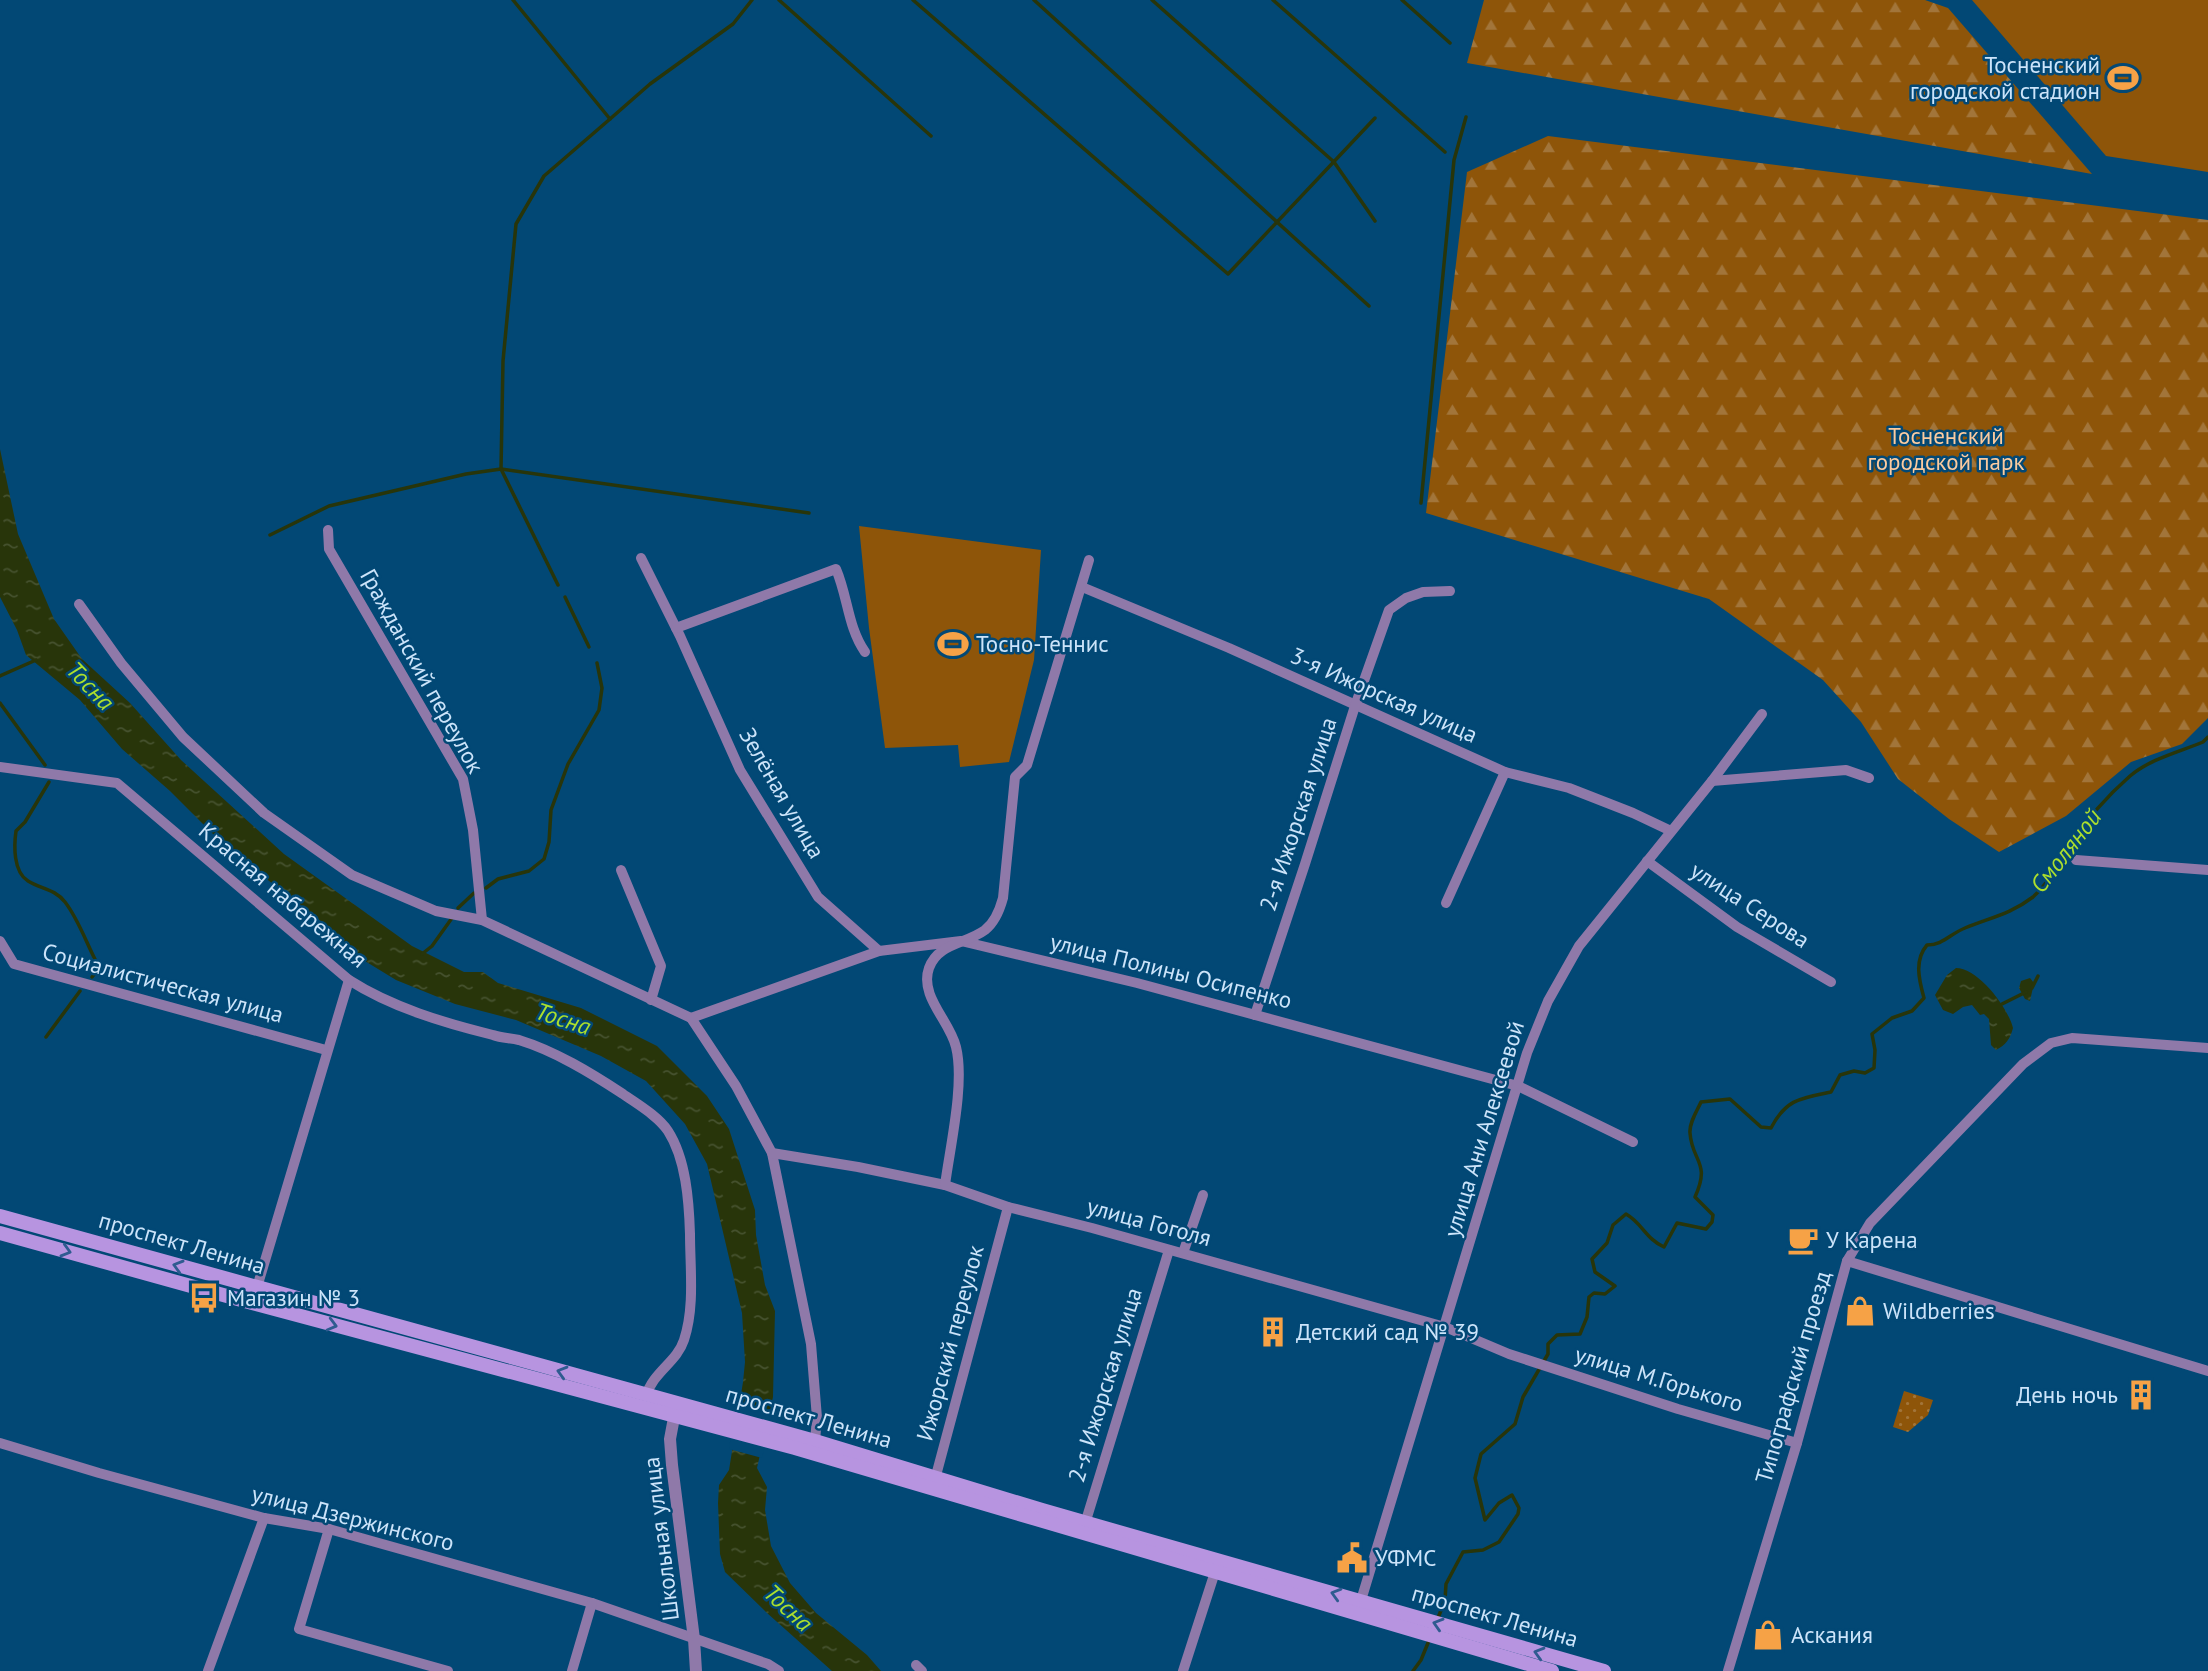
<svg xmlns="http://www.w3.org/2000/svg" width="2208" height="1671" font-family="'PT Sans',sans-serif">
<defs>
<pattern id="grass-dots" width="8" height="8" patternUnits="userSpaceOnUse" patternTransform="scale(1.75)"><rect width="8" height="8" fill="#8e5509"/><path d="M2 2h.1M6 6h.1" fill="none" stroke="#a2753a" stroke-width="1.8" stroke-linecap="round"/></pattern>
<pattern id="forest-firs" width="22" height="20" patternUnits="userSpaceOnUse" patternTransform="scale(1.75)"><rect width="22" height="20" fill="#8e5509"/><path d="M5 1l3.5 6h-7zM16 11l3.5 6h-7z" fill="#a2753a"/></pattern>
<pattern id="water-ripples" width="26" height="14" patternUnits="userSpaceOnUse" patternTransform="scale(1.75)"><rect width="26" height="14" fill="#28350a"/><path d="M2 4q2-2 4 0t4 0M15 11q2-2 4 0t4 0" fill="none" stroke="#46522f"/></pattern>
</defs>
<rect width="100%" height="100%" fill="#024875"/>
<path fill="url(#grass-dots)" d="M1904,1391L1933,1400L1928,1415L1908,1432L1893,1427Z"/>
<g fill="url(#forest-firs)">
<path d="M1484,0H1925L1948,8L2092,174L1467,63Z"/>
<path d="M1548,136L2208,220V718L2182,744L2131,762L2066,816L1999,852L1949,819L1898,779L1861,722L1823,680L1709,599L1426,513L1467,172Z"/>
</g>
<g fill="#8e5509">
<path d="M1972,0H2208V172L2106,156Z"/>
<path d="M859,526L1041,550L1034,660L1009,762L960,767L958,745L885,748L869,628Z"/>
</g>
<g fill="url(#water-ripples)">
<path d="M0,449L18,534L54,619L82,659L130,703L181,760L284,854L412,946L464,972H483L498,983L581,1008L657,1046L707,1096L729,1129L755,1210L756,1235L765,1285L775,1311L773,1397L757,1468L767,1487L765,1510L771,1546L790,1583L816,1613L867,1655L881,1671H832L767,1613L725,1572L720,1554L718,1503L719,1485L729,1470L743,1382L745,1362L742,1313L707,1164L685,1124L646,1081L601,1056L516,1020L455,1004L396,980L360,958L331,929L229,850L170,791L122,749L80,700L26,655L17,630L0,597Z"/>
<path d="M1956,968C1978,968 2008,1007 2013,1028C2010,1039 2006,1045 1996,1050L1991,1045L1989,1019L1984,1014L1980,1015L1972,1005L1963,1007L1953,1014L1943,1010L1935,995L1947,975Z"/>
<path d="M2030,978L2034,983L2030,1001L2025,999L2019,988L2021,981Z"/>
</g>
<path fill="#024875" d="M736,1401L773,1411L762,1458L729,1449Z"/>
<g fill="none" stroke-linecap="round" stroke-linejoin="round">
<g stroke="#28350a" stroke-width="3.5">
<path d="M513,0L610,119L650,84L733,24L752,0"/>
<path d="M779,0L931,136"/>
<path d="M913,0L1228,274L1375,118"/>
<path d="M1034,0L1369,306"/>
<path d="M1152,0L1334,162L1375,221"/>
<path d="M1273,0L1445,152"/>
<path d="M1402,0L1450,43"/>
<path d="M1421,503L1454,160L1466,117"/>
<path d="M270,535L329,506L466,474L501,469L809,513"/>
<path d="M558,585L501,469L503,361L516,224L544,176L610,119"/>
<path d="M565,597L589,647"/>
<path d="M0,676L36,660"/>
<path d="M0,703L45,765"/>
<path d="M49,782L25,822L16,831C14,845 13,872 28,881C41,889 55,889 65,902C79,920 87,945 98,965L97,971L92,977"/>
<path d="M486,888L498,879L529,871L544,859L549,842L551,810L568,764L599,710L602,688L597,663"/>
<path d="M458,908L474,893"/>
<path d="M422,954L432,946L452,918"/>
<path d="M2032,988L2038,976"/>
<path d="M2002,1004L2026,992"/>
<path d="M46,1037L80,991"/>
<path d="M1438,1618L1445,1600L1446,1584L1463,1552L1483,1550L1499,1542L1518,1514L1519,1508L1512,1495L1499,1503L1485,1520L1475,1478L1481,1454L1515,1424L1523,1397L1548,1354V1344L1557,1335L1580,1334L1587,1317L1589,1297L1594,1293L1605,1294L1615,1286L1595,1272L1592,1259L1607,1243L1613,1225L1626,1214C1642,1223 1646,1239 1664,1247L1677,1223L1706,1229L1712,1222L1713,1215L1695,1197C1711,1162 1692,1162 1690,1133C1689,1123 1697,1111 1701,1102L1730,1099L1761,1127L1771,1128C1786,1099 1801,1098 1831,1092L1840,1075L1854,1071L1865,1073L1874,1068L1875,1050L1872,1034L1892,1018L1912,1011L1924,998C1919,980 1914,960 1927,945C1943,945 1950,934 1965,928C1989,918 2011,914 2033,897C2050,883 2054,866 2066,849C2084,823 2106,797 2130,776C2150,759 2179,752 2203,742L2208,737"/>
<path d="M1413,1671L1421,1660L1430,1638"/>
</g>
<g stroke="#8f79a9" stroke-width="10">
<path d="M328,530L329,549L463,779L473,830L482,920"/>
<path d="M641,558L680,636L740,770L818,897L879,951"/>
<path d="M1082,587L1229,648L1505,772L1569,788L1633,813L1671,831"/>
<path d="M79,604L121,663L183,737L264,813L352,875L436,911L482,920L691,1018L736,1086L772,1153L811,1344L817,1418L815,1441"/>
<path d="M676,628L836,569C848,597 848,628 865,652"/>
<path d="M0,767L117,783L349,980C391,1007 444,1023 493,1035C501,1038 510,1038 519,1040C555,1051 591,1073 623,1094C637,1104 658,1116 668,1131C686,1159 689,1201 690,1234C690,1268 695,1307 684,1340C677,1362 653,1372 646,1396"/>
<path d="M1712,781L1846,770L1869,778"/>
<path d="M2076,860L2208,870"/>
<path d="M1647,861L1737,927L1831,982"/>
<path d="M621,870L661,966L651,1000"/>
<path d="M1446,903L1505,772"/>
<path d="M0,941L14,964L326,1050"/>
<path d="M1255,1015L1305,864L1355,706L1389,610L1406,598L1423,592L1450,591"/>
<path d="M691,1018L879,951L961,941L1137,983L1518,1086L1633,1142"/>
<path d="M772,1153L858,1167L945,1185L1008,1207L1092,1228L1445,1327L1509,1354L1678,1409L1797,1443"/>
<path d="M945,1185C950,1147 965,1083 956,1047C950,1021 919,996 929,968C938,943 966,944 985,930C994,923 1000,909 1003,898L1015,777L1027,765L1089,560"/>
<path d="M1183,1253L1203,1195"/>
<path d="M1847,1261L2208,1371"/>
<path d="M255,1294L349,980"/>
<path d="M0,1443L99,1473L264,1518L329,1529L592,1603L768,1664L779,1671"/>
<path d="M934,1483L1008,1207"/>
<path d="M1084,1527L1169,1250"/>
<path d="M329,1529L299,1629L448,1671"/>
<path d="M1359,1607L1527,1053L1548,1001L1579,946L1712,781L1762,714"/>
<path d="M916,1665L922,1671"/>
<path d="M208,1671L264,1518"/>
<path d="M572,1671L592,1603"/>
<path d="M1183,1671L1215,1572"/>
<path d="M1728,1671L1797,1443L1847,1261L1870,1223L2023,1064L2051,1043L2072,1038L2208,1048"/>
</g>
<path stroke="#8f79a9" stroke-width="12" d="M676,1407L670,1439L672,1465L694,1639L696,1671"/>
<g stroke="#b794e0" stroke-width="14">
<path d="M0,1216L815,1441L1042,1510L1604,1671"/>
<path d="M0,1233L252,1303L795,1448L1552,1671"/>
</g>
</g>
<defs><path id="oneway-chevron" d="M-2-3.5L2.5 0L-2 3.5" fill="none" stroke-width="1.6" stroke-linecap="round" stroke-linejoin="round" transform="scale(1.75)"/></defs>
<g stroke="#2f5b90">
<use href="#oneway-chevron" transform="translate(66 1251) rotate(16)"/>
<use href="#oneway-chevron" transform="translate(178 1266) rotate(-164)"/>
<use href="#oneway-chevron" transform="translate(332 1325) rotate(15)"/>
<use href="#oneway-chevron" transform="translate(562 1372) rotate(-164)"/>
<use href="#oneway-chevron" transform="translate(1336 1594) rotate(-164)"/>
<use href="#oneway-chevron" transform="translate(1438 1624) rotate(-163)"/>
<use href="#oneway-chevron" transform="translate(1539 1653) rotate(-164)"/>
</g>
<defs>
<g id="stadium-bare" transform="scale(2.415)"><path d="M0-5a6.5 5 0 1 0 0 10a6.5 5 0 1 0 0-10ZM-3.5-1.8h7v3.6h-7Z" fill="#f6a246" stroke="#024875" stroke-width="2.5" paint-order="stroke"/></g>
<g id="cafe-bare" transform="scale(2.415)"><path d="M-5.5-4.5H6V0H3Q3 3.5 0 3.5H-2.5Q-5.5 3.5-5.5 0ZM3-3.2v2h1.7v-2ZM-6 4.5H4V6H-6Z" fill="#f6a246" stroke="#024875" stroke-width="2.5" paint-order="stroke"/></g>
<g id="bus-bare" transform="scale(2.415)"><path d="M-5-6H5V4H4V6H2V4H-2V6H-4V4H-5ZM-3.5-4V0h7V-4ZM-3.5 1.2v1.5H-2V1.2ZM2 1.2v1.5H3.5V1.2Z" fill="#f6a246" stroke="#024875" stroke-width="2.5" paint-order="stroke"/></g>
<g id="shop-bare" transform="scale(2.415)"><path d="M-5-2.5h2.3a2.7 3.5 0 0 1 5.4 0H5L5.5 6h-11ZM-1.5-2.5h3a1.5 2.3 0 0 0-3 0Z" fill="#f6a246" stroke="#024875" stroke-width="2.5" paint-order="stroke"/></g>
<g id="building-bare" transform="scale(2.415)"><path d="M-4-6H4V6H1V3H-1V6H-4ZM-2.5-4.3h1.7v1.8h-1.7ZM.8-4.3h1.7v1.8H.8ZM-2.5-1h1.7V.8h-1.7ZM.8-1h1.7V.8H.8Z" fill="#f6a246" stroke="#024875" stroke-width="2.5" paint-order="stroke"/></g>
<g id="civic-bare" transform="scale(2.415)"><path d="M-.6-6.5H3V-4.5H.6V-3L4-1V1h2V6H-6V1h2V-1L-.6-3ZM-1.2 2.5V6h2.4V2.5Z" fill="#f6a246" stroke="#024875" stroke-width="2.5" paint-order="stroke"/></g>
</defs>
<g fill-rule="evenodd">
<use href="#stadium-bare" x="2123" y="78"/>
<use href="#stadium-bare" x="953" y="644"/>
<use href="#cafe-bare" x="1803" y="1240"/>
<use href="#bus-bare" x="204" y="1298"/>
<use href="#shop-bare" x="1860" y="1311"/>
<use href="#building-bare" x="1273" y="1332"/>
<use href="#building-bare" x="2141" y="1395"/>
<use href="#civic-bare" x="1352" y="1558"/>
<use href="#shop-bare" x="1768" y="1635"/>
</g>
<g text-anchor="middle" stroke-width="5" stroke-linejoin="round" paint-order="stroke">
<g font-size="23" fill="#cce4fa" stroke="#024875" text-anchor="start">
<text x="2100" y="73" text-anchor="end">Тосненский<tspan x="2100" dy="26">городской стадион</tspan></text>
<text x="976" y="652">Тосно-Теннис</text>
<text x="1826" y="1248">У Карена</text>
<text x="227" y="1306">Магазин № 3</text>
<text x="1883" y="1319">Wildberries</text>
<text x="1296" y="1340">Детский сад № 39</text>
<text x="2118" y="1403" text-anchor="end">День ночь</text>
<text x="1375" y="1566">УФМС</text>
<text x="1791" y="1643">Аскания</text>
</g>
<g font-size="23" fill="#fbcb9f" stroke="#024875">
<text x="1946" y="444">Тосненский<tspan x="1946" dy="26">городской парк</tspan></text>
</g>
<g font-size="23" fill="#cce4fa" stroke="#024875">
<text transform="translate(422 671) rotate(61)" y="8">Гражданский переулок</text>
<text transform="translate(1384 695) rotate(24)" y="8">3-я Ижорская улица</text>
<text transform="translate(782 793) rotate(60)" y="8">Зелёная улица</text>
<text transform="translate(1298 814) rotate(-72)" y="8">2-я Ижорская улица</text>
<text transform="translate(283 895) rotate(40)" y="8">Красная набережная</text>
<text transform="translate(1750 905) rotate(33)" y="8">улица Серова</text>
<text transform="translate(1171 971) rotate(14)" y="8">улица Полины Осипенко</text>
<text transform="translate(163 983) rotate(15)" y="8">Социалистическая улица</text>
<text transform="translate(1484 1129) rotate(-73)" y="8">улица Ани Алексеевой</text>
<text transform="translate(1149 1222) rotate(15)" y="8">улица Гоголя</text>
<text transform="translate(182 1243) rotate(16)" y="8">проспект Ленина</text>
<text transform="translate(950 1343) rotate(-75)" y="8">Ижорский переулок</text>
<text transform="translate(1793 1377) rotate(-74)" y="8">Типографский проезд</text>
<text transform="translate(1659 1379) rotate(17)" y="8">улица М.Горького</text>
<text transform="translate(1105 1385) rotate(-73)" y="8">2-я Ижорская улица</text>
<text transform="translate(809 1417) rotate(16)" y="8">проспект Ленина</text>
<text transform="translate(353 1518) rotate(14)" y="8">улица Дзержинского</text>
<text transform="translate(661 1539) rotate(-97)" y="8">Школьная улица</text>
<text transform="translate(1495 1616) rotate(16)" y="8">проспект Ленина</text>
</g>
<g font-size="24" font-style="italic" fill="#acdf2d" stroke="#024875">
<text transform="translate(90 686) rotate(46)" y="8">Тосна</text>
<text transform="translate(2066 851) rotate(-52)" y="8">Смоляной</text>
<text transform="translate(563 1019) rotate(18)" y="8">Тосна</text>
<text transform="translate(788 1608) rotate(43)" y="8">Тосна</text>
</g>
</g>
</svg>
